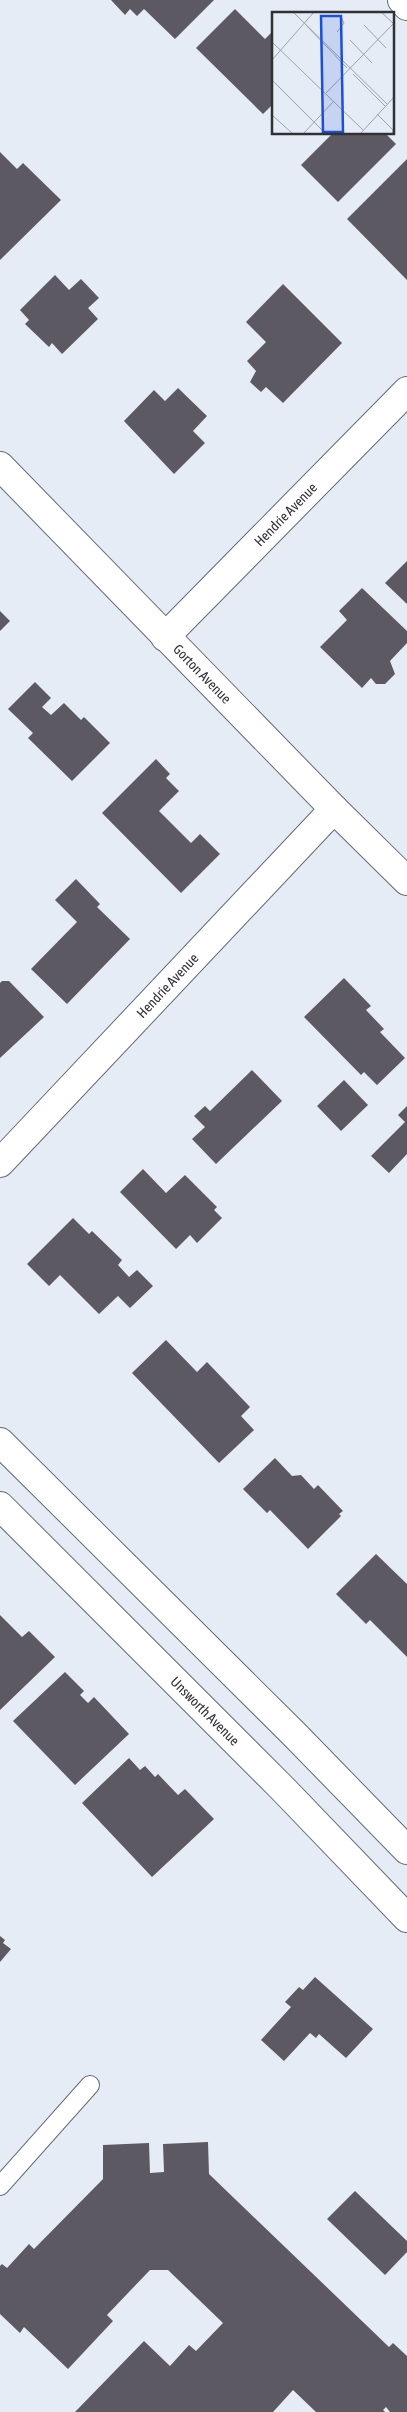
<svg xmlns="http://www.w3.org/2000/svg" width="407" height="2412" font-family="'Asap Condensed',sans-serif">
<rect width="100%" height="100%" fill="#e6ecf6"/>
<g fill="#5d5962">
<path d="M111,0H214L175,39L144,9L137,16L130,9L125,15Z"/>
<path d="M235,9L265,39L273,31V104L263,114L196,48Z"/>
<path d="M332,134H386L396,144L338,202L301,165Z"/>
<path d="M0,152L17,169L23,163L61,200L0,260Z"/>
<path d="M407,159V280L347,219Z"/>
<path d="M55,275L69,290L81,279L99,298L88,308L98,319L62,354L52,343L49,347L25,324L29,320L20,310Z"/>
<path d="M283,284L342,343L283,403L266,387L261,392L250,382L256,371L247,361L266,342L246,322Z"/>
<path d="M178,388L207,416L193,431L205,443L174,474L124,421L154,390L165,401Z"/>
<path d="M407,561V604L385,583Z"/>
<path d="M362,588L407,631V643L390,661L395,674L385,684H376L371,678L362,688L320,647L347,620L339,611Z"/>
<path d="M0,611L10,621L0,631Z"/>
<path d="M35,682L51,698L42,707L51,715L64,703L81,720L84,717L110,743L72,781L28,738L33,733L8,709Z"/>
<path d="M156,759L170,774L166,778L179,791L159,811L191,843L200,834L220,854L181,893L102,813Z"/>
<path d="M76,879L100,904L97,907L130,939L67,1004L31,969L77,922L55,900Z"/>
<path d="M344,978L371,1006L366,1010L384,1029L380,1032L405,1058L377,1085L364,1072L361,1075L304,1017Z"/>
<path d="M2,981H9L44,1017L0,1058V983Z"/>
<path d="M252,1070L282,1101L216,1164L192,1139L205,1127L194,1116L205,1106L210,1111Z"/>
<path d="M344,1080L368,1105L341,1131L317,1106Z"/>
<path d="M407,1106V1154L389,1173L371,1156L405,1122L398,1115Z"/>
<path d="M143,1169L166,1193L185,1175L217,1207L214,1210L222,1218L197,1243L190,1235L176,1249L120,1192Z"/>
<path d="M73,1218L89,1234L92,1231L122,1260L118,1265L129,1277L137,1270L153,1286L130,1308L118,1296L99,1314L60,1275L49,1286L27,1264Z"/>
<path d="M166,1340L197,1372L207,1362L250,1407L241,1416L254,1430L219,1463L132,1373Z"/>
<path d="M275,1458L292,1476L301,1475L314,1489L318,1485L343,1511L339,1514L341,1516L308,1549L270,1510L267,1513L243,1489Z"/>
<path d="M376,1554L407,1584V1657L370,1620L366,1624L336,1594Z"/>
<path d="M0,1615L22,1637L29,1631L55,1657L0,1710Z"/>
<path d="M65,1672L84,1691L80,1695L88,1703L94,1697L129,1734L75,1785L13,1721Z"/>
<path d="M129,1758L140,1770L145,1766L155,1777L158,1774L178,1795L185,1789L214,1819L152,1877L82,1803Z"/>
<path d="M0,1936L5,1940L3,1943L11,1949L0,1962Z"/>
<path d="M315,1977L373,2029L346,2058L319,2034L316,2038L310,2033L284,2061L261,2040L291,2007L285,2002L299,1987L303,1990Z"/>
<path d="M208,2142L209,2174L389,2347L393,2343L407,2356V2412H390L386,2407L383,2410L385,2412H316L293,2390L273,2412H75L144,2341L170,2366L189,2345L196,2351L223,2323L168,2270H150L107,2315L113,2321L68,2369L24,2327L20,2333L0,2314V2266L2,2264L7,2268L29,2244L34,2249L103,2179V2145L149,2143L150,2173L164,2172L163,2144Z"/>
<path d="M355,2191L407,2241V2252L385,2275L327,2219Z"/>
</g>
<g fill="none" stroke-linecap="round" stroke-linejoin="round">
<g stroke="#666b74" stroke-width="20">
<path id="lane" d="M0,2186L90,2085"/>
</g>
<g stroke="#666b74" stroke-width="30">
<g id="street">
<path d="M402,0L407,6"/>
<path id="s1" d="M0,466L334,809L407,881"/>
<path id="s2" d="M165,637L407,391"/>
<path id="s3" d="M0,1163L334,809"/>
<path d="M0,1442L294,1734L407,1850"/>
<path id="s4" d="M0,1506L282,1788L407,1918"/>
</g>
</g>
<use href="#lane" stroke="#fff" stroke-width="18"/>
<use href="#street" stroke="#fff" stroke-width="28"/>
</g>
<g text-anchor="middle" stroke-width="5" stroke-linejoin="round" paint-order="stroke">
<g font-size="14" fill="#2f3135" stroke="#f5f9ff">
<text dy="5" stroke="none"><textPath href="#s2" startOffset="172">Hendrie Avenue</textPath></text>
<text dy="5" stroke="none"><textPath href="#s1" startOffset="290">Gorton Avenue</textPath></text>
<text dy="5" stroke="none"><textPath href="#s3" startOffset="244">Hendrie Avenue</textPath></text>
<text dy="5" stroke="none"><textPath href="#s4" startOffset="290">Unsworth Avenue</textPath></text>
</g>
</g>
<g transform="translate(272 12)">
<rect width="122" height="122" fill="#e6ecf6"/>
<path fill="none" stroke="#9da1a9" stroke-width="1" d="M21,0L115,92M109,0L122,12M33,12L75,56M92,13L114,36M65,20L72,11L69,5M78,28L100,51M0,30L91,118M0,48L42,0M81,62L113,94M0,68L54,122M54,81L123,10M105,102L121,118V122M0,103L21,122M31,122L62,89M88,122L123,84"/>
<path fill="#1d4ed8" fill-opacity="0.15" stroke="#1d4ed8" stroke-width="2.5" d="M49,4H69L71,120H51Z"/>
<rect width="122" height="122" fill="none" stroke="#2f3135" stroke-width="2.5"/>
</g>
</svg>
